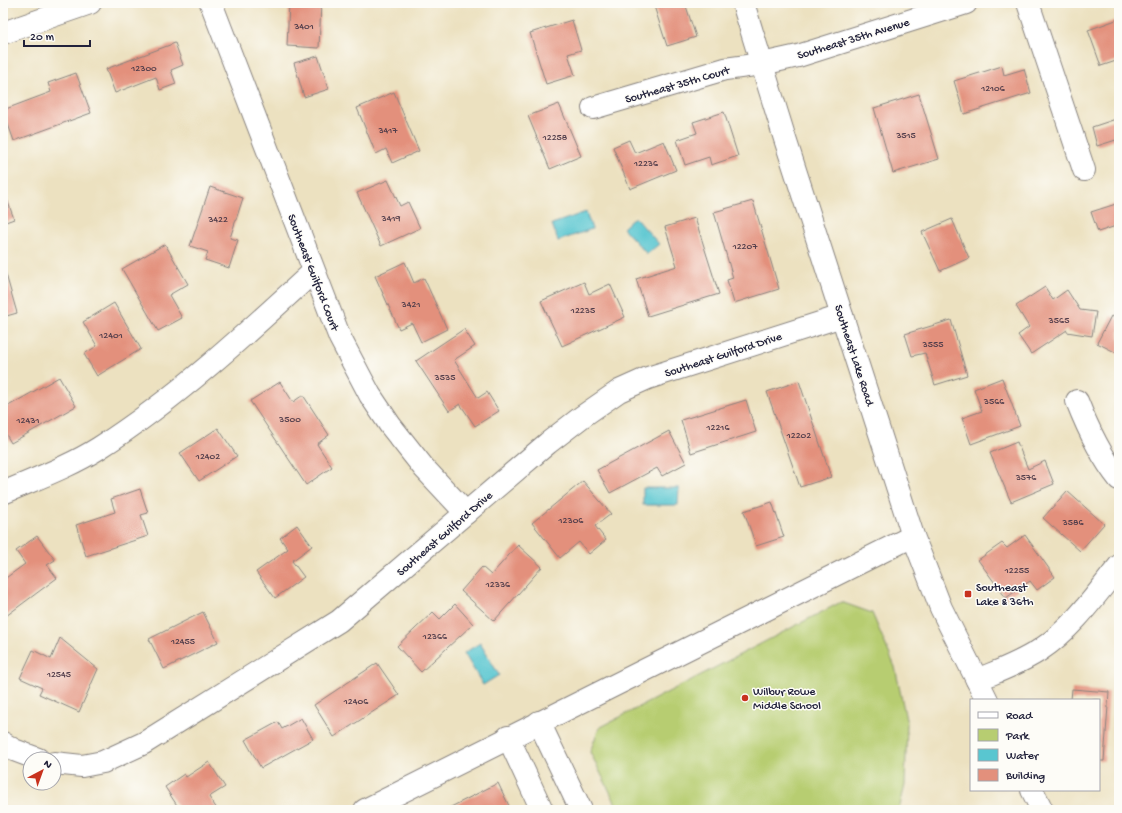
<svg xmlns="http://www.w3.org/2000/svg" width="1122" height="813" font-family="'Gochi Hand',sans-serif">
<rect width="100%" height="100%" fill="#fdfcf7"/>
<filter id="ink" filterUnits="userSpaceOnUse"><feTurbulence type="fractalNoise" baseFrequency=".025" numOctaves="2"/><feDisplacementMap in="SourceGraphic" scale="8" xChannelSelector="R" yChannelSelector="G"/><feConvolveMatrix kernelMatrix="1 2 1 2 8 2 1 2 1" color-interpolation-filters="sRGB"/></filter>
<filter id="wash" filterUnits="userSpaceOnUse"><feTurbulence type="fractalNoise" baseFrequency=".012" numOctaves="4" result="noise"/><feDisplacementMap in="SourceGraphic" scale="16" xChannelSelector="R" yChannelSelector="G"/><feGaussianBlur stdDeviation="0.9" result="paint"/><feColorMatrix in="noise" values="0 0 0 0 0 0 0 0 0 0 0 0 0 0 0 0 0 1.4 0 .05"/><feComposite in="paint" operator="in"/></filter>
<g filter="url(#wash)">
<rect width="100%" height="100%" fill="#ece1c0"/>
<path fill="#b7cd71" stroke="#6c7856" d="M841,602L872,613L895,667L907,724L905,785L899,810H619L590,752L599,728Z"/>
<g fill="#59c6d0" stroke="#3e7486">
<path d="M586,212L592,229L558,241L552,224Z"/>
<path d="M635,217L659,244L647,254L623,228Z"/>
<path d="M643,488H679L678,505H643Z"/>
<path d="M480,643L499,675L483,685L464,653Z"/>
</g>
<g id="blocks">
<g fill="#e3907c">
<path d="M289,3H321L319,48L287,46Z"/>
<path d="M653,3H685L696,37L667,46Z"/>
<path d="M1119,19V60L1101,66L1088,30Z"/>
<path d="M572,20L581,50L568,54L575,75L546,84L530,33Z"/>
<path d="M175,43L183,65L171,70L176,84L160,90L156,77L115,93L106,69Z"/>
<path d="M318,56L329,89L304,97L294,63Z"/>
<path d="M1002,66L1004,75L1024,69L1031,93L964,114L954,81Z"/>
<path d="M76,73L91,113L14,141L3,110L51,92L48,83Z"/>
<path d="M394,92L419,151L392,163L386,149L376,154L357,108Z"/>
<path d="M919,94L939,159L893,173L874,108Z"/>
<path d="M559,104L581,156L550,169L528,116Z"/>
<path d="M724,112L738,156L711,165L709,157L685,165L677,140L697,133L693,122Z"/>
<path d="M1119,118V139L1097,146L1092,127Z"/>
<path d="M629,140L635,153L664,141L676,170L630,189L613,147Z"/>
<path d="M388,180L400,206L408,202L420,228L381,246L357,193Z"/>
<path d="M210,187L243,198L230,238L238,240L229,268L205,260L208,252L190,246Z"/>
<path d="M3,188L14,219L3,223Z"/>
<path d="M753,201L779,289L734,303L727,280L733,278L714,212Z"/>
<path d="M1119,203V225L1098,232L1091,212Z"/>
<path d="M695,218L719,294L648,316L636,279L677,266L665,227Z"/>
<path d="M952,219L969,258L940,271L922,232Z"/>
<path d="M165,244L188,284L169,295L182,318L158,331L122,269Z"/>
<path d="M405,262L414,283L424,278L447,329L421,342L412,323L399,329L375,276Z"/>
<path d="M3,264L17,313L3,317Z"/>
<path d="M584,282L589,294L610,284L625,317L562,346L541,301Z"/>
<path d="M1045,287L1053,300L1067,290L1080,310L1096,312L1092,336L1067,332V330L1031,354L1018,335L1029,327L1016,306Z"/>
<path d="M114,303L141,349L97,376L84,354L97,346L83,322Z"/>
<path d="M1111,316L1119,320V354L1097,343Z"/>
<path d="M951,320L967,375L935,385L925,353L912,356L905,334Z"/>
<path d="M464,329L475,346L454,360L478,398L487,392L499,411L475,426L460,404L449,411L416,361Z"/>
<path d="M59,377L76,406L11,443L3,429V409Z"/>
<path d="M1002,378L1020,426L971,444L962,418L982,411L974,389Z"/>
<path d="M799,381L831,477L800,487L767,392Z"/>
<path d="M280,382L293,402L303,395L329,435L317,444L332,467L306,485L250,401Z"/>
<path d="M746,400L756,432L691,453L681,420Z"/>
<path d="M218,428L237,456L199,481L180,453Z"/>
<path d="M669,431L686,463L662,476L657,468L610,493L597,470Z"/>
<path d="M1017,442L1028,469L1045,461L1054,484L1011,502L990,453Z"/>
<path d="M583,481L611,514L595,526L606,540L589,554L579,542L560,558L532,523Z"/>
<path d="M140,489L148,513L141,515L148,536L86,556L76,525L115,512L111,499Z"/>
<path d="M1067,491L1104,524L1080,551L1043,518Z"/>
<path d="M772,502L784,537L756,546L744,511Z"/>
<path d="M297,525L312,546L292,561L304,577L275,598L256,572L288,549L280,538Z"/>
<path d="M1025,535L1055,577L1037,590L1030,581L1006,598L978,560L1002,543L1007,548Z"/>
<path d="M37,536L55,560L47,565L57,578L6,616L3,612V580L25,564L16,551Z"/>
<path d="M518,545L542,567L494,621L461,591L482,567L491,575Z"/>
<path d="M455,604L473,624L421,672L397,646L433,612L440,619Z"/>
<path d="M203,612L218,642L164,669L149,639Z"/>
<path d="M60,638L98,669L79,712L39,694L42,688L20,678L33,650L51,659Z"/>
<path d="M377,663L399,695L334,737L314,705Z"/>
<path d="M1072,689L1109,692L1104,761H1099V700H1071Z"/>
<path d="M301,718L313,739L261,768L245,740L278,722L282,729Z"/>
<path d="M209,762L225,787L209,797L217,809L180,810L165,787L184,774L186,777Z"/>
<path d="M498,783L511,810H445Z"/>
</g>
</g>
</g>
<g filter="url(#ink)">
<use href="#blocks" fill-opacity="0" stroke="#87827e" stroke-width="1"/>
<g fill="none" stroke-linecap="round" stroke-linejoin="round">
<g stroke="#87827e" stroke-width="24">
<g id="minor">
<path d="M211,3L340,338L370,395L390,425L424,468L466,513"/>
<path d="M1028,3L1084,170"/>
<path d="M593,108L725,69L762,64L798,56L966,3"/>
<path d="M1077,401C1088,429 1100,455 1119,479"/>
<path d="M3,493C35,479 69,467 99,448C177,398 246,334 313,272"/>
<path d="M977,680C998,671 1021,663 1040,650C1073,628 1095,596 1119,566"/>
<path d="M539,722L581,810"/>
<path d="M508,737L542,810"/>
<path d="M3,743L14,750L38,759"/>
<path d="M54,763L82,766L103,762L144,743L339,621L548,443L583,416L619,391L648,378L842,316"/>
<path d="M365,810L913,536"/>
</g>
</g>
<g stroke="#87827e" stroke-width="24">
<g id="major">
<path d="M743,3L785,139L913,536L941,608L987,700"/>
<path d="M3,33L90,3"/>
<path d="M1032,790L1042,810"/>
</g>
</g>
<use href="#minor" stroke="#fff" stroke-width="22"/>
<use href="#major" stroke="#fff" stroke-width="22"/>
</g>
</g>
<g fill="#c8321e" stroke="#fdfcf7" stroke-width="1.5">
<rect x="964" y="590" width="8" height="8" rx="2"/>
<circle cx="745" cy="698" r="4"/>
</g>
<g text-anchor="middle" stroke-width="3" stroke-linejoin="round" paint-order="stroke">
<g font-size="10" fill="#523e4b">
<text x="304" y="29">3401</text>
<text x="144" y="71">12300</text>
<text x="993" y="91">12106</text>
<text x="388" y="133">3417</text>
<text x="906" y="138">3515</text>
<text x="555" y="140">12258</text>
<text x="646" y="166">12236</text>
<text x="391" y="221">3419</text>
<text x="218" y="222">3422</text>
<text x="745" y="249">12207</text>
<text x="411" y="307">3421</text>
<text x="583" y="313">12235</text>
<text x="1059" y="323">3565</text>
<text x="111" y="338">12401</text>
<text x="933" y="347">3555</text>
<text x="445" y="380">3535</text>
<text x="994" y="404">3566</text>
<text x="290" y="422">3500</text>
<text x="28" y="423">12431</text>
<text x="718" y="430">12216</text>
<text x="799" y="438">12202</text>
<text x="208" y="459">12402</text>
<text x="1026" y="480">3576</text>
<text x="571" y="523">12306</text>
<text x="1073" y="525">3586</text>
<text x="1017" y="573">12255</text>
<text x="498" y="587">12336</text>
<text x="435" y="639">12366</text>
<text x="183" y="644">12455</text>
<text x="59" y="677">12545</text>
<text x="356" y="704">12406</text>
</g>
<g font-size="12" fill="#22223b" stroke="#fdfcf7">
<text transform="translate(853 38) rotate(-17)" y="4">Southeast 35th Avenue</text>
<text transform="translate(677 84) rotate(-16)" y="4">Southeast 35th Court</text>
<text transform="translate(314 272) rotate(69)" y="4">Southeast Guilford Court</text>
<text transform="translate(723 354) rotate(-18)" y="4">Southeast Guilford Drive</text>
<text transform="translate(855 355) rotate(72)" y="4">Southeast Lake Road</text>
<text transform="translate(444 533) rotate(-41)" y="4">Southeast Guilford Drive</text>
</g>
<g font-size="12" fill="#22223b" stroke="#fdfcf7" text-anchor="start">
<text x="976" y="591">Southeast<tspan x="976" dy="14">Lake &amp; 36th</tspan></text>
<text x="753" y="695">Wilbur Rowe<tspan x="753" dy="14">Middle School</tspan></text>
</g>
</g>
<rect width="1122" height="813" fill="none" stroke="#fdfcf7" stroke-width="16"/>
<rect x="970" y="699" width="130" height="92" fill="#fdfcf7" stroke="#a5a5ac"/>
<rect x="978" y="712" width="20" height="6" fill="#ffffff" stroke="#a5a5ac"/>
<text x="1006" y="719" font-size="12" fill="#22223b">Road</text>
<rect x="978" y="729" width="20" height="12" fill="#b7cd71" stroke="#a5a5ac"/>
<text x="1006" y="739" font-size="12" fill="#22223b">Park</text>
<rect x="978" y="749" width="20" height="12" fill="#59c6d0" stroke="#a5a5ac"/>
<text x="1006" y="759" font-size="12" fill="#22223b">Water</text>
<rect x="978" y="769" width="20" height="12" fill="#e3907c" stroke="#a5a5ac"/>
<text x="1006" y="779" font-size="12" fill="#22223b">Building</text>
<g transform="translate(42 771) rotate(41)"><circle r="19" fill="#fdfcf7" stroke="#a5a5ac"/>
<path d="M0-3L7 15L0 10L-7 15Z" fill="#c8321e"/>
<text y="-6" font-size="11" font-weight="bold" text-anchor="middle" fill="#22223b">N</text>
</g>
<path d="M24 40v6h66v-6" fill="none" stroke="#22223b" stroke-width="2"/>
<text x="30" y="40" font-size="12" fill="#22223b" stroke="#fdfcf7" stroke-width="3" paint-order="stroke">20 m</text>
</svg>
